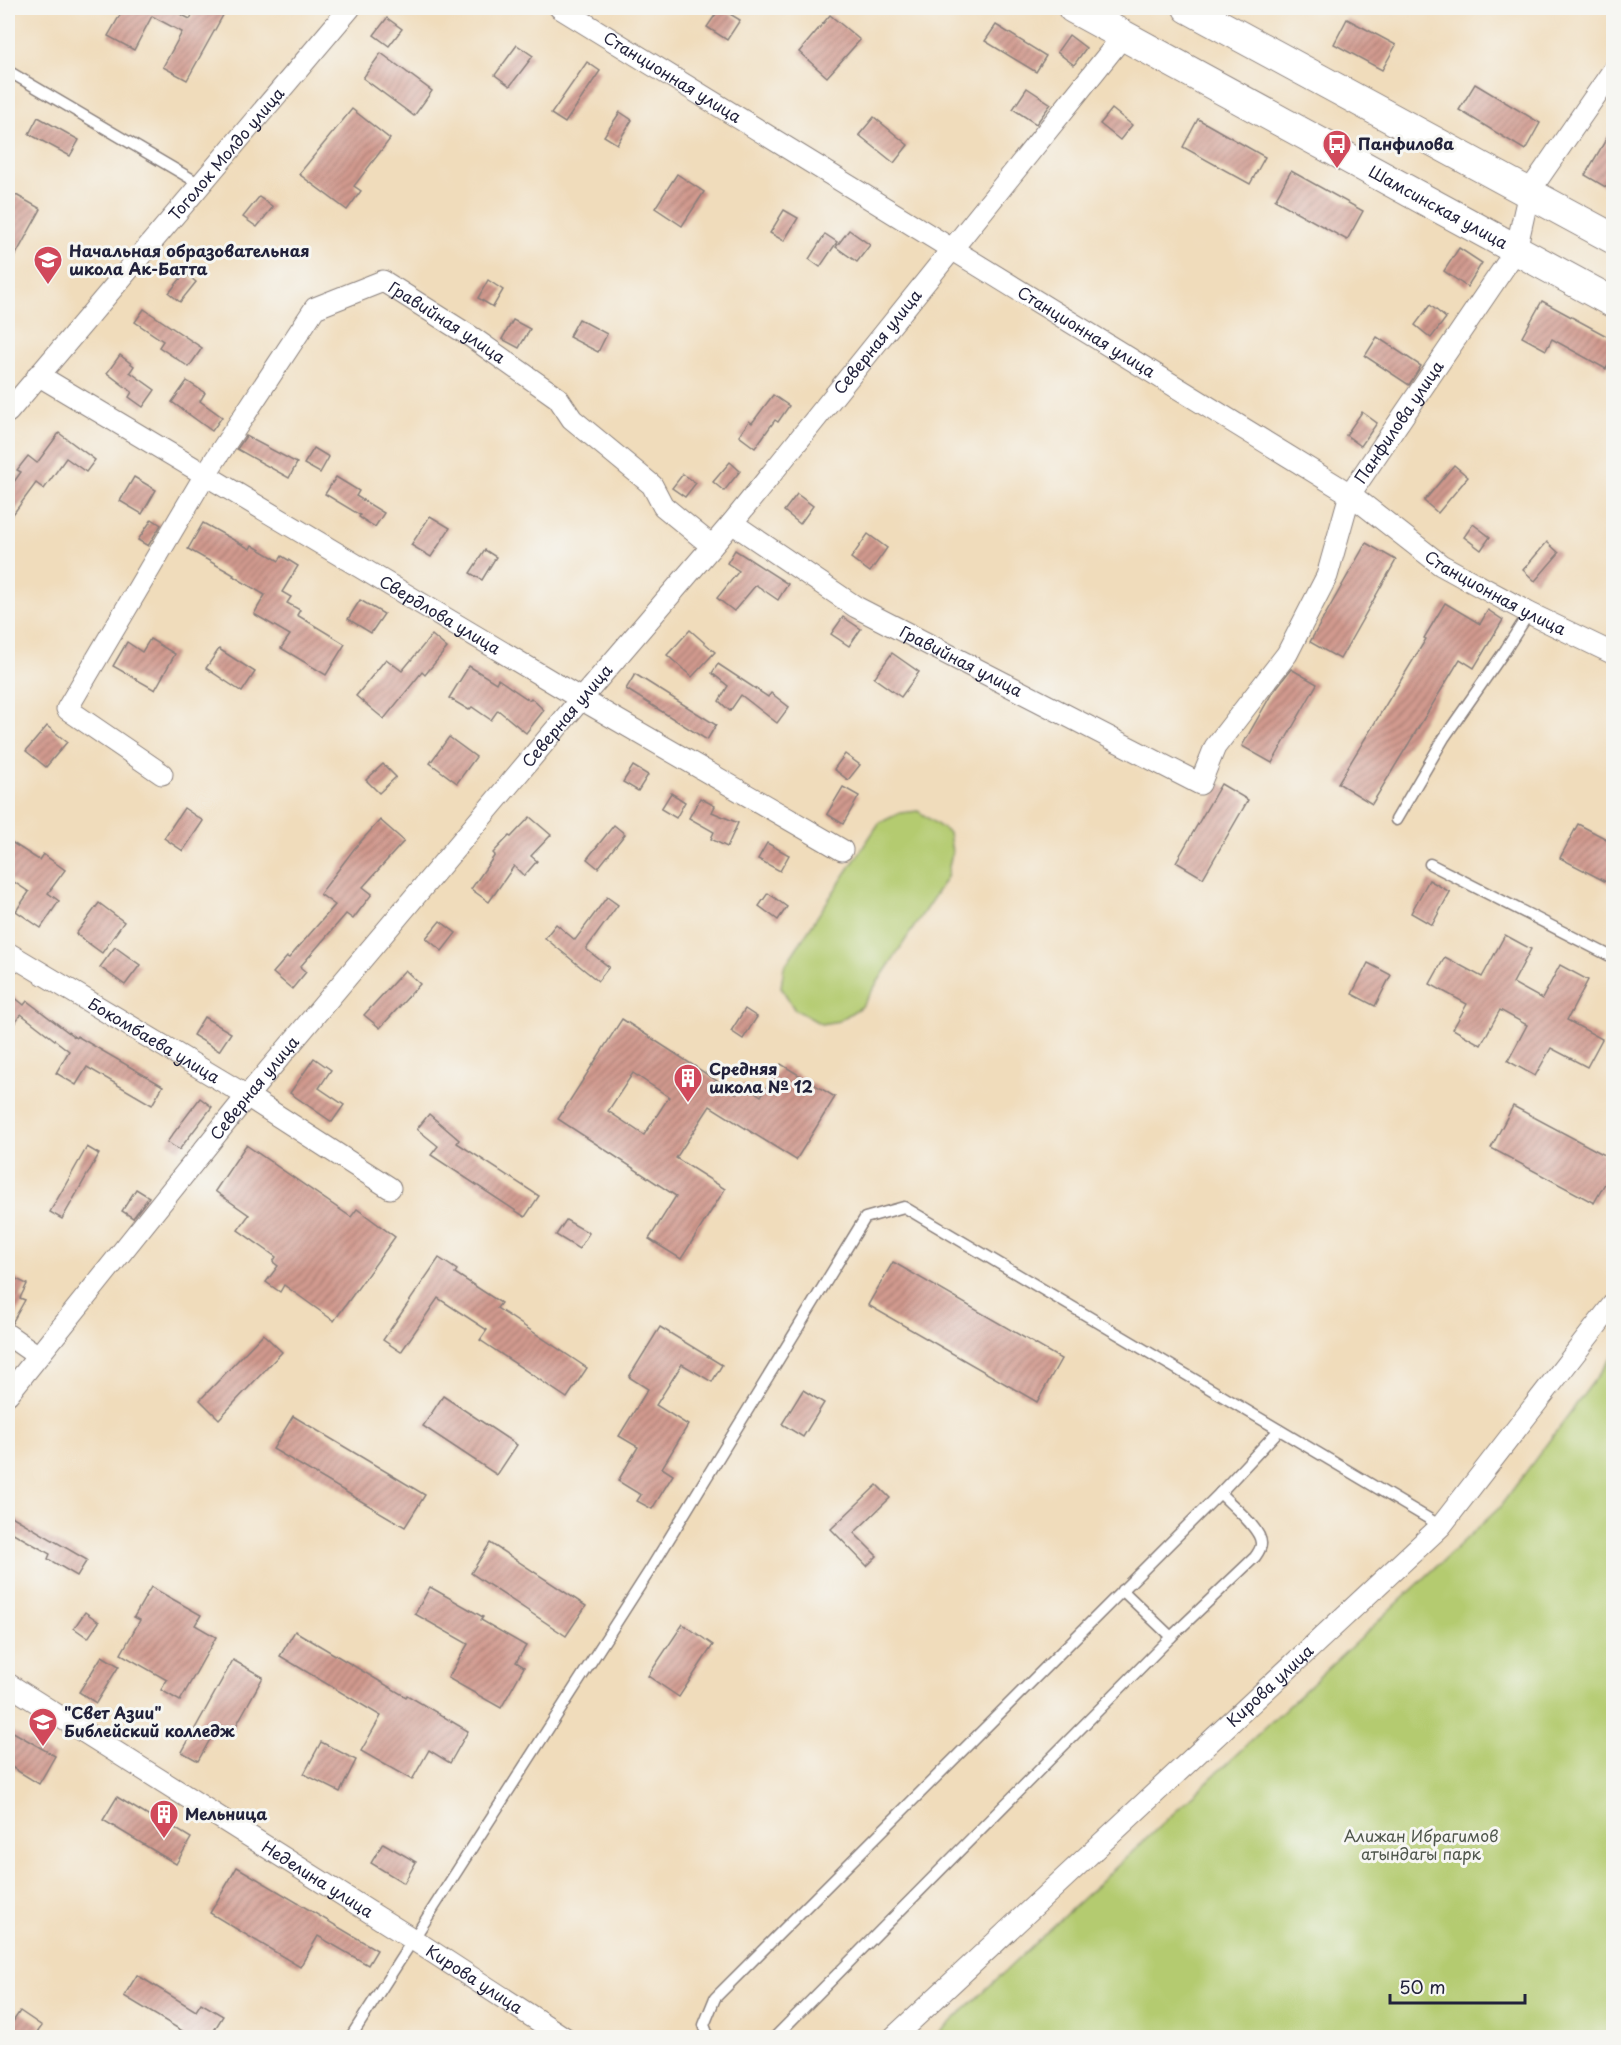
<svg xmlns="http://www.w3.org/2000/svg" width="1621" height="2045" font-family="'Playpen Sans',sans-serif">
<defs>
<pattern id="building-hatch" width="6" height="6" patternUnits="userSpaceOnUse" patternTransform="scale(1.5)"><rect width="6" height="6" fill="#d19a8e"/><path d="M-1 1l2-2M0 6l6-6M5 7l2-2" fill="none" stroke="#a97d75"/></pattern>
</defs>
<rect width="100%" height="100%" fill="#f6f6f2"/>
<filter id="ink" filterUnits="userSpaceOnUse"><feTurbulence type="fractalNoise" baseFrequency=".0167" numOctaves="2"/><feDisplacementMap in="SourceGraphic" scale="12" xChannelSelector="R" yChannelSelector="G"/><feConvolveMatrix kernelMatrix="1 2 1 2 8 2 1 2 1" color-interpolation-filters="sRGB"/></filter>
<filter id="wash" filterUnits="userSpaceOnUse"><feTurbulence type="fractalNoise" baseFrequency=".008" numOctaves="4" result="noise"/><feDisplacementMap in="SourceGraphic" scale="24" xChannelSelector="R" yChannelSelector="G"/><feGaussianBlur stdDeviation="1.35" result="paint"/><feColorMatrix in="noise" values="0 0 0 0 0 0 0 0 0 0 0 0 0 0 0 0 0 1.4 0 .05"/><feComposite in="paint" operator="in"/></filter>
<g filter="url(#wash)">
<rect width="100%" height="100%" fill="#f0dcbb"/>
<g fill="#b4cb6f" stroke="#6b7655" stroke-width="1.5">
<path d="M918,811L949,833L952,852L947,877L862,1006L839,1021L821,1024L794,1009L781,987L784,967L879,823L900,813Z"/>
<path d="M1613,1355V2037H935L1499,1508Z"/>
</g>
<g id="blocks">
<g fill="url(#building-hatch)" fill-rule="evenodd">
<path d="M124,8H168L190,19L196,8H227L187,80L163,67L182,32L152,16L134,50L108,36Z"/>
<path d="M720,8L740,20L727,40L707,27Z"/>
<path d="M830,15L860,40L827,77L799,52Z"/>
<path d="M387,18L402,29L389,46L374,35Z"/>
<path d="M1347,19L1396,45L1382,70L1334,44Z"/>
<path d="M996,25L1046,56L1036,72L985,41Z"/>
<path d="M1069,35L1086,48L1074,65L1057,52Z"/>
<path d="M517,45L533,56L510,86L495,75Z"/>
<path d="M381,53L432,91L414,116L363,78Z"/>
<path d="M587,62L600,71L565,123L551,114Z"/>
<path d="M1475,84L1540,123L1525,150L1459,110Z"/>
<path d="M1027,88L1051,104L1036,124L1013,109Z"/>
<path d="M352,109L390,139L354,186L361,191L347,210L299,174Z"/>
<path d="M1112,109L1132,125L1120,140L1100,124Z"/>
<path d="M620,112L632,120L617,144L604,136Z"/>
<path d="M38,117L79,140L70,156L29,134Z"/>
<path d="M874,117L908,145L894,163L859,135Z"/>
<path d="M1198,119L1265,157L1250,184L1183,147Z"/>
<path d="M1614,126V192L1585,175Z"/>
<path d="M1291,171L1363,211L1347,240L1275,200Z"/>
<path d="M677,174L704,192L682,226L655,208Z"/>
<path d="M16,195L41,209L8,269V211Z"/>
<path d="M259,197L273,207L257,227L243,217Z"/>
<path d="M784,210L798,218L784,241L770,233Z"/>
<path d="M849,230L870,245L857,262L836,247Z"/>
<path d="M825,234L837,242L820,267L809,259Z"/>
<path d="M1459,248L1482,263L1467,287L1444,271Z"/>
<path d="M185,273L196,282L180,302L169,293Z"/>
<path d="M488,280L503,290L493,307L478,298Z"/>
<path d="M1542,301L1614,340V354L1606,369L1552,339L1546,350L1522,337Z"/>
<path d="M1430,305L1446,318L1431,338L1415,325Z"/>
<path d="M144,309L202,348L189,367L159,347L163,341L135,322Z"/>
<path d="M579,319L607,334L598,352L569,337Z"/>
<path d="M513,320L530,329L519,348L502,339Z"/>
<path d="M1377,337L1421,366L1409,385L1365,356Z"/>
<path d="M120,355L134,366L130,372L155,390L143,407L129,397L132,392L107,373Z"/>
<path d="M187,381L205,393L200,401L222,417L212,431L172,402Z"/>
<path d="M773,395L789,406L778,422L775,420L755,448L739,436L749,421L752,423Z"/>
<path d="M1362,412L1377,423L1361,446L1346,435Z"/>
<path d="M59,433L95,460L86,472L66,458L44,489L36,483L8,521V490L21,472L17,470L28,456L37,463Z"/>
<path d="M246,436L297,463L289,478L237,449Z"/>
<path d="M314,448L329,457L320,473L304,464Z"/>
<path d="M730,462L740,471L724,491L713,482Z"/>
<path d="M1454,465L1468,477L1438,513L1424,501Z"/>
<path d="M683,474L696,483L685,497L672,488Z"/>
<path d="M134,477L156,490L142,514L120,501Z"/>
<path d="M336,477L359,491L356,496L384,513L375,527L359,517L360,515L325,494Z"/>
<path d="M797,494L813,506L800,524L784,511Z"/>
<path d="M430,516L450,528L431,557L411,545Z"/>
<path d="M152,519L161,525L148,546L138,540Z"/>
<path d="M203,523L250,549L252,545L279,561L282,556L298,566L282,592L291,597L287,603L300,610L297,615L345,644L326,675L281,648L290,635L254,614L265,595L233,576L234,575L188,549Z"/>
<path d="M1473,524L1490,537L1481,550L1464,537Z"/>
<path d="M868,534L887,548L870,572L851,558Z"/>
<path d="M1547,542L1559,553L1535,581L1523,570Z"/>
<path d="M1366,543L1396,560L1340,659L1310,642Z"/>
<path d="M485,550L496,557L482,580L470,573Z"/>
<path d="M735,550L788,584L778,600L756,585L734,611L717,598L739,571L727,563Z"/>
<path d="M360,600L384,614L371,633L348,619Z"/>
<path d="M1445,603L1480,624L1488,610L1503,620L1474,668L1460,659L1372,804L1338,783L1426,639L1424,638Z"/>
<path d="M843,617L861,629L849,646L831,634Z"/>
<path d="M690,630L715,652L692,677L667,655Z"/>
<path d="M432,635L447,648L425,675L422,672L384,719L356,696L386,659L402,671Z"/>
<path d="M150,639L175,654L155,690L113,666L127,642L142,652Z"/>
<path d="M219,649L255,672L242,692L206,668Z"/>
<path d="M892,653L919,672L901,697L874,678Z"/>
<path d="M718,664L768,697L771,693L789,707L777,723L741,695L730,711L719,701L728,686L712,673Z"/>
<path d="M469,666L496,683L498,679L529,700L531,698L544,710L526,733L498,710L491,720L472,707L469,710L449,698Z"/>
<path d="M1291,669L1317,684L1272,763L1242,746L1271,695Z"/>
<path d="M635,674L716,725L707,740L626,689Z"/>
<path d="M47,726L67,742L46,767L26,751Z"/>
<path d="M449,737L476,757L457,783L430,763Z"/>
<path d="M845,754L860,765L848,780L834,769Z"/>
<path d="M383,764L396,777L379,793L366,780Z"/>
<path d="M633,766L648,775L638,791L623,782Z"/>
<path d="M1221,784L1248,800L1203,878L1176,862Z"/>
<path d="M843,787L859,796L843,824L827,814Z"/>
<path d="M671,793L685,802L676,818L661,809Z"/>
<path d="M700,798L715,806L712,812L738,823L727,847L711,839L714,832L689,818Z"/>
<path d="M184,808L203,821L183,851L164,838Z"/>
<path d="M530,817L551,835L531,856L537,861L524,876L514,866L489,902L471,889L495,855L493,853L509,836L511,837Z"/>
<path d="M380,820L404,841L363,887L372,894L353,919L346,914L300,967L306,972L292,989L273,973L287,957L289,958L335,905L320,894L354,849Z"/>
<path d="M1578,824L1614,843V886L1560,858Z"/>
<path d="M614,825L625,834L598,868L587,859Z"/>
<path d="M8,840L39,860L43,854L65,870L48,893L59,901L41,928L16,911L29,892L8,878Z"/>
<path d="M767,843L789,855L780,871L758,859Z"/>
<path d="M1429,880L1450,892L1432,925L1411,913Z"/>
<path d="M768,893L787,907L778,920L759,906Z"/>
<path d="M607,897L618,905L586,949L609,967L598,981L545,938L556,924L575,940Z"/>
<path d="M99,903L124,922L102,953L76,934Z"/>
<path d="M440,921L456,933L442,951L426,938Z"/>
<path d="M1505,935L1531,949L1513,983L1542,999L1560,965L1588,980L1567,1020L1602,1039L1587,1067L1551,1048L1535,1076L1508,1061L1527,1025L1500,1010L1481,1045L1453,1029L1467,1004L1430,984L1445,957L1482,977Z"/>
<path d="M115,947L140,965L125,985L100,967Z"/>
<path d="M1368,963L1391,975L1375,1006L1352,994Z"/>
<path d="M405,970L420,984L380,1028L364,1015Z"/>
<path d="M8,992L24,1005L27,1001L76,1038L77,1036L163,1086L152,1105L87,1067L76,1085L56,1073L69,1051L21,1014L8,1032Z"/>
<path d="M745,1009L757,1017L743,1039L731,1031Z"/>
<path d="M204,1017L231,1033L219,1051L193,1035Z"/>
<path d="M622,1019L737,1094L743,1084L761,1096L781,1064L835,1097L796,1160L710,1106L676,1158L725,1189L681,1259L649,1239L676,1196L558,1119ZM633,1073L669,1097L644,1135L608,1111Z"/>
<path d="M314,1058L331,1070L319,1088L344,1105L332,1122L290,1093Z"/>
<path d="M200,1098L212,1107L179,1150L167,1142Z"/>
<path d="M1513,1106L1614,1160V1167L1594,1203L1491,1148Z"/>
<path d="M429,1114L459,1140L457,1143L539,1196L525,1217L431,1155L438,1146L417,1129Z"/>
<path d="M246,1145L351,1217L357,1209L395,1237L334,1321L284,1285L280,1292L266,1282L278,1266L273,1262L276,1257L238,1230L249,1215L215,1191Z"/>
<path d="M87,1147L99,1154L62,1219L50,1212Z"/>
<path d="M136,1189L149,1197L133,1218L122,1211Z"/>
<path d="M566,1220L589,1233L579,1249L556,1235Z"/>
<path d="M439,1258L457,1270L455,1273L501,1303L497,1308L587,1368L567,1398L480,1340L487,1330L438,1298L401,1352L383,1340Z"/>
<path d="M893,1262L1061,1359L1037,1402L868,1305Z"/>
<path d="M12,1277L27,1284L20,1298L25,1300L12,1323H8V1285Z"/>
<path d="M660,1327L722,1365L712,1382L682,1364L656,1405L688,1425L662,1468L673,1475L652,1509L637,1501L641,1495L618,1481L638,1447L619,1436L648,1389L629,1377Z"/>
<path d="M263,1334L282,1352L219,1419L200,1400Z"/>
<path d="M803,1390L824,1403L803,1437L782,1424Z"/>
<path d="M443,1396L517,1445L497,1475L423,1426Z"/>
<path d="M293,1416L425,1495L405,1527L273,1449Z"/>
<path d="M877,1485L890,1498L854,1533L877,1556L867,1566L831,1529Z"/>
<path d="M8,1514L87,1560L77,1576L48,1559L50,1554L8,1530Z"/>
<path d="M490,1543L586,1606L566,1636L471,1573Z"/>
<path d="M151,1587L201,1615L195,1625L216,1637L180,1701L161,1690L167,1680L121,1654L140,1620L134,1617Z"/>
<path d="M430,1587L483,1617L481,1620L526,1646L516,1662L524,1667L501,1708L448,1678L468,1644L415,1614Z"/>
<path d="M85,1612L99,1622L88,1638L74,1628Z"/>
<path d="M683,1624L713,1645L679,1697L648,1676Z"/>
<path d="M295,1631L406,1697L407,1695L468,1731L450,1763L429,1750L412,1780L361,1751L381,1716L280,1656Z"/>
<path d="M102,1656L119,1666L96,1703L79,1692Z"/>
<path d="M233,1660L263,1677L232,1733L218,1725L198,1761L182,1752Z"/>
<path d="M8,1729L55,1756L39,1784L8,1765Z"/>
<path d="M321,1742L356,1760L340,1792L304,1774Z"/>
<path d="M117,1797L153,1819L155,1816L191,1838L176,1864L103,1820Z"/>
<path d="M383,1843L416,1862L404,1883L371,1863Z"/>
<path d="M237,1867L377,1950L368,1965L318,1936L300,1967L210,1913Z"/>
<path d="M137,1975L196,2011L201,2003L223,2016L210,2037H180L184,2032L124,1996Z"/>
<path d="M20,2011L42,2026L34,2037H8V2029Z"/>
</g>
</g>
</g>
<g filter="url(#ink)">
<use href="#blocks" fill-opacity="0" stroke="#897f7b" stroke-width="1.5"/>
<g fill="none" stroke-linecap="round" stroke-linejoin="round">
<g stroke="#897f7b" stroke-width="13">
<g id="service">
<path d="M8,71L200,184"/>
<path d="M1396,820L1444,738L1506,649L1529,613"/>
<path d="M1430,864L1614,958"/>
<path d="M1122,1590L1171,1637"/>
<path d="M350,2038L650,1570L865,1218L904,1207L1441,1526"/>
<path d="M709,2038L704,2025L715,1998L1220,1493L1279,1430"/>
<path d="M774,2038L1171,1637L1255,1557C1258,1553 1261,1549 1261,1544C1262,1529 1230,1504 1220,1493"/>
</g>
</g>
<g stroke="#897f7b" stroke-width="23">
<g id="minor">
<path id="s1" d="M560,8L1350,494L1441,565L1529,613L1614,654"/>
<path id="s2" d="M38,375L581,699L842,850"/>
<path id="s3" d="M8,412L350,8"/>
<path id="s4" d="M732,523L856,607L1200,784L1215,747L1287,654L1327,576L1350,494L1516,250L1529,192L1614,69"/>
<path id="s5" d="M162,774L67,709L205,475L315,308L383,281L473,338L558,398L572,419L652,485L663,506L712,546"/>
<path id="s6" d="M8,953L247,1096L390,1188"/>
<path d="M8,1335L38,1356"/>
<path id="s7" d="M8,1394L247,1096L581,699L732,523L1124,35"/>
<path id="s8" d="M8,1684L414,1940L565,2038"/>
<path id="s9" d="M893,2038L1441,1526L1614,1303"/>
</g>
</g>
<g stroke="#897f7b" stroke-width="32">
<g id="secondary">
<path id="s10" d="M1073,8L1614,303"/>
<path d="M1188,8L1614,239"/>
</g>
</g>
<use href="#service" stroke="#fff" stroke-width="10"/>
<use href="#minor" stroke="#fff" stroke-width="21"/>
<use href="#secondary" stroke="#fff" stroke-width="30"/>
</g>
</g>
<defs>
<g id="bus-pin" transform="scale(1.5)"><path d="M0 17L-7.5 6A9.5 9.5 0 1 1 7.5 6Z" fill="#d1495b" stroke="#f6f6f2"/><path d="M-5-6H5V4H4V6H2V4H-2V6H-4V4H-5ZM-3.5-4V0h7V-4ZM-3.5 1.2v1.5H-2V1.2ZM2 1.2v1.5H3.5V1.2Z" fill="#fff"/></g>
<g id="school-pin" transform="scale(1.5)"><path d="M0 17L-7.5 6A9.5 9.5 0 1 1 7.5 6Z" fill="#d1495b" stroke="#f6f6f2"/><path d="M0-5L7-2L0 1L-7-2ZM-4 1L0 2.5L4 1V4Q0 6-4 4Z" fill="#fff"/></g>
<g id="building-pin" transform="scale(1.5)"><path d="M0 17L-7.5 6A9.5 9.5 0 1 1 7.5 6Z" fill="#d1495b" stroke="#f6f6f2"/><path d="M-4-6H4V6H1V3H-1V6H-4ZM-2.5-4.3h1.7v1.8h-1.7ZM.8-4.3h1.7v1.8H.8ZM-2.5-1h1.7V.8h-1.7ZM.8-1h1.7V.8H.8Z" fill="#fff"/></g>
<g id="university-pin" transform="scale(1.5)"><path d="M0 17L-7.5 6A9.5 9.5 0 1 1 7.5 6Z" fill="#d1495b" stroke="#f6f6f2"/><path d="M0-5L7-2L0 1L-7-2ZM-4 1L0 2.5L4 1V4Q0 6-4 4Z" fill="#fff"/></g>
</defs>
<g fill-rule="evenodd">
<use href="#bus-pin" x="1337" y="144"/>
<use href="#school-pin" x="48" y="260"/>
<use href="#building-pin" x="688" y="1078"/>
<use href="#university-pin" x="43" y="1722"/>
<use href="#building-pin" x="164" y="1814"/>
</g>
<g text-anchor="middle" stroke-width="6" stroke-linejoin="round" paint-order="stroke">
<g font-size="16" fill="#22223b" stroke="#f6f6f2">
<text dy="6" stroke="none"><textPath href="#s1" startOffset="132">Станционная улица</textPath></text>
<text dy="6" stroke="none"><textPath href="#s3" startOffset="338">Тоголок Молдо улица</textPath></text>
<text dy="6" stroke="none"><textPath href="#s10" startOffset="416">Шамсинская улица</textPath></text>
<text dy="6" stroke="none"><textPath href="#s5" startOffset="736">Гравийная улица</textPath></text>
<text dy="6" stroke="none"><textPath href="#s1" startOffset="618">Станционная улица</textPath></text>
<text dy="6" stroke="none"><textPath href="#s7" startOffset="1365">Северная улица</textPath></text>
<text dy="6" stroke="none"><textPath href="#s4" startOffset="954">Панфилова улица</textPath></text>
<text dy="6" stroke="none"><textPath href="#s1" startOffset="1104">Станционная улица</textPath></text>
<text dy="6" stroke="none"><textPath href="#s2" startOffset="468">Свердлова улица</textPath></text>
<text dy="6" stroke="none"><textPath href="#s4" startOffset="268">Гравийная улица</textPath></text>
<text dy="6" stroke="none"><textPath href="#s7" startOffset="879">Северная улица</textPath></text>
<text dy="6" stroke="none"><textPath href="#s6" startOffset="170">Бокомбаева улица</textPath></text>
<text dy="6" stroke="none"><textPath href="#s7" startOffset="393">Северная улица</textPath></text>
<text dy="6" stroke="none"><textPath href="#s9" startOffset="516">Кирова улица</textPath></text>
<text dy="6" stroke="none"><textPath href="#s8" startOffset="366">Неделина улица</textPath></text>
<text dy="6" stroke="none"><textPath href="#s8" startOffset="552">Кирова улица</textPath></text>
</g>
<g font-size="16" font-weight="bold" fill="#22223b" stroke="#f6f6f2" text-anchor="start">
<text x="1358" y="150">Панфилова</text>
<text x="69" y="257">Начальная образовательная<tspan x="69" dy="18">школа Ак-Батта</tspan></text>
<text x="709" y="1075">Средняя<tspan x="709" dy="18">школа № 12</tspan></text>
<text x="64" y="1719">"Свет Азии"<tspan x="64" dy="18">Библейский колледж</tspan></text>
<text x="185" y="1820">Мельница</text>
</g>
<g font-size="16" fill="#4e554b" stroke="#f6f6f2">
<text x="1421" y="1842">Алижан Ибрагимов<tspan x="1421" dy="18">атындагы парк</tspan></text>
</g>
</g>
<rect width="1621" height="2045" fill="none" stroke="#f6f6f2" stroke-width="30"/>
<path d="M1390 1994v9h135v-9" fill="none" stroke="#22223b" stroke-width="3"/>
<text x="1399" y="1994" font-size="18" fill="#22223b" stroke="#f6f6f2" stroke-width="4.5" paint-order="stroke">50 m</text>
</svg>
